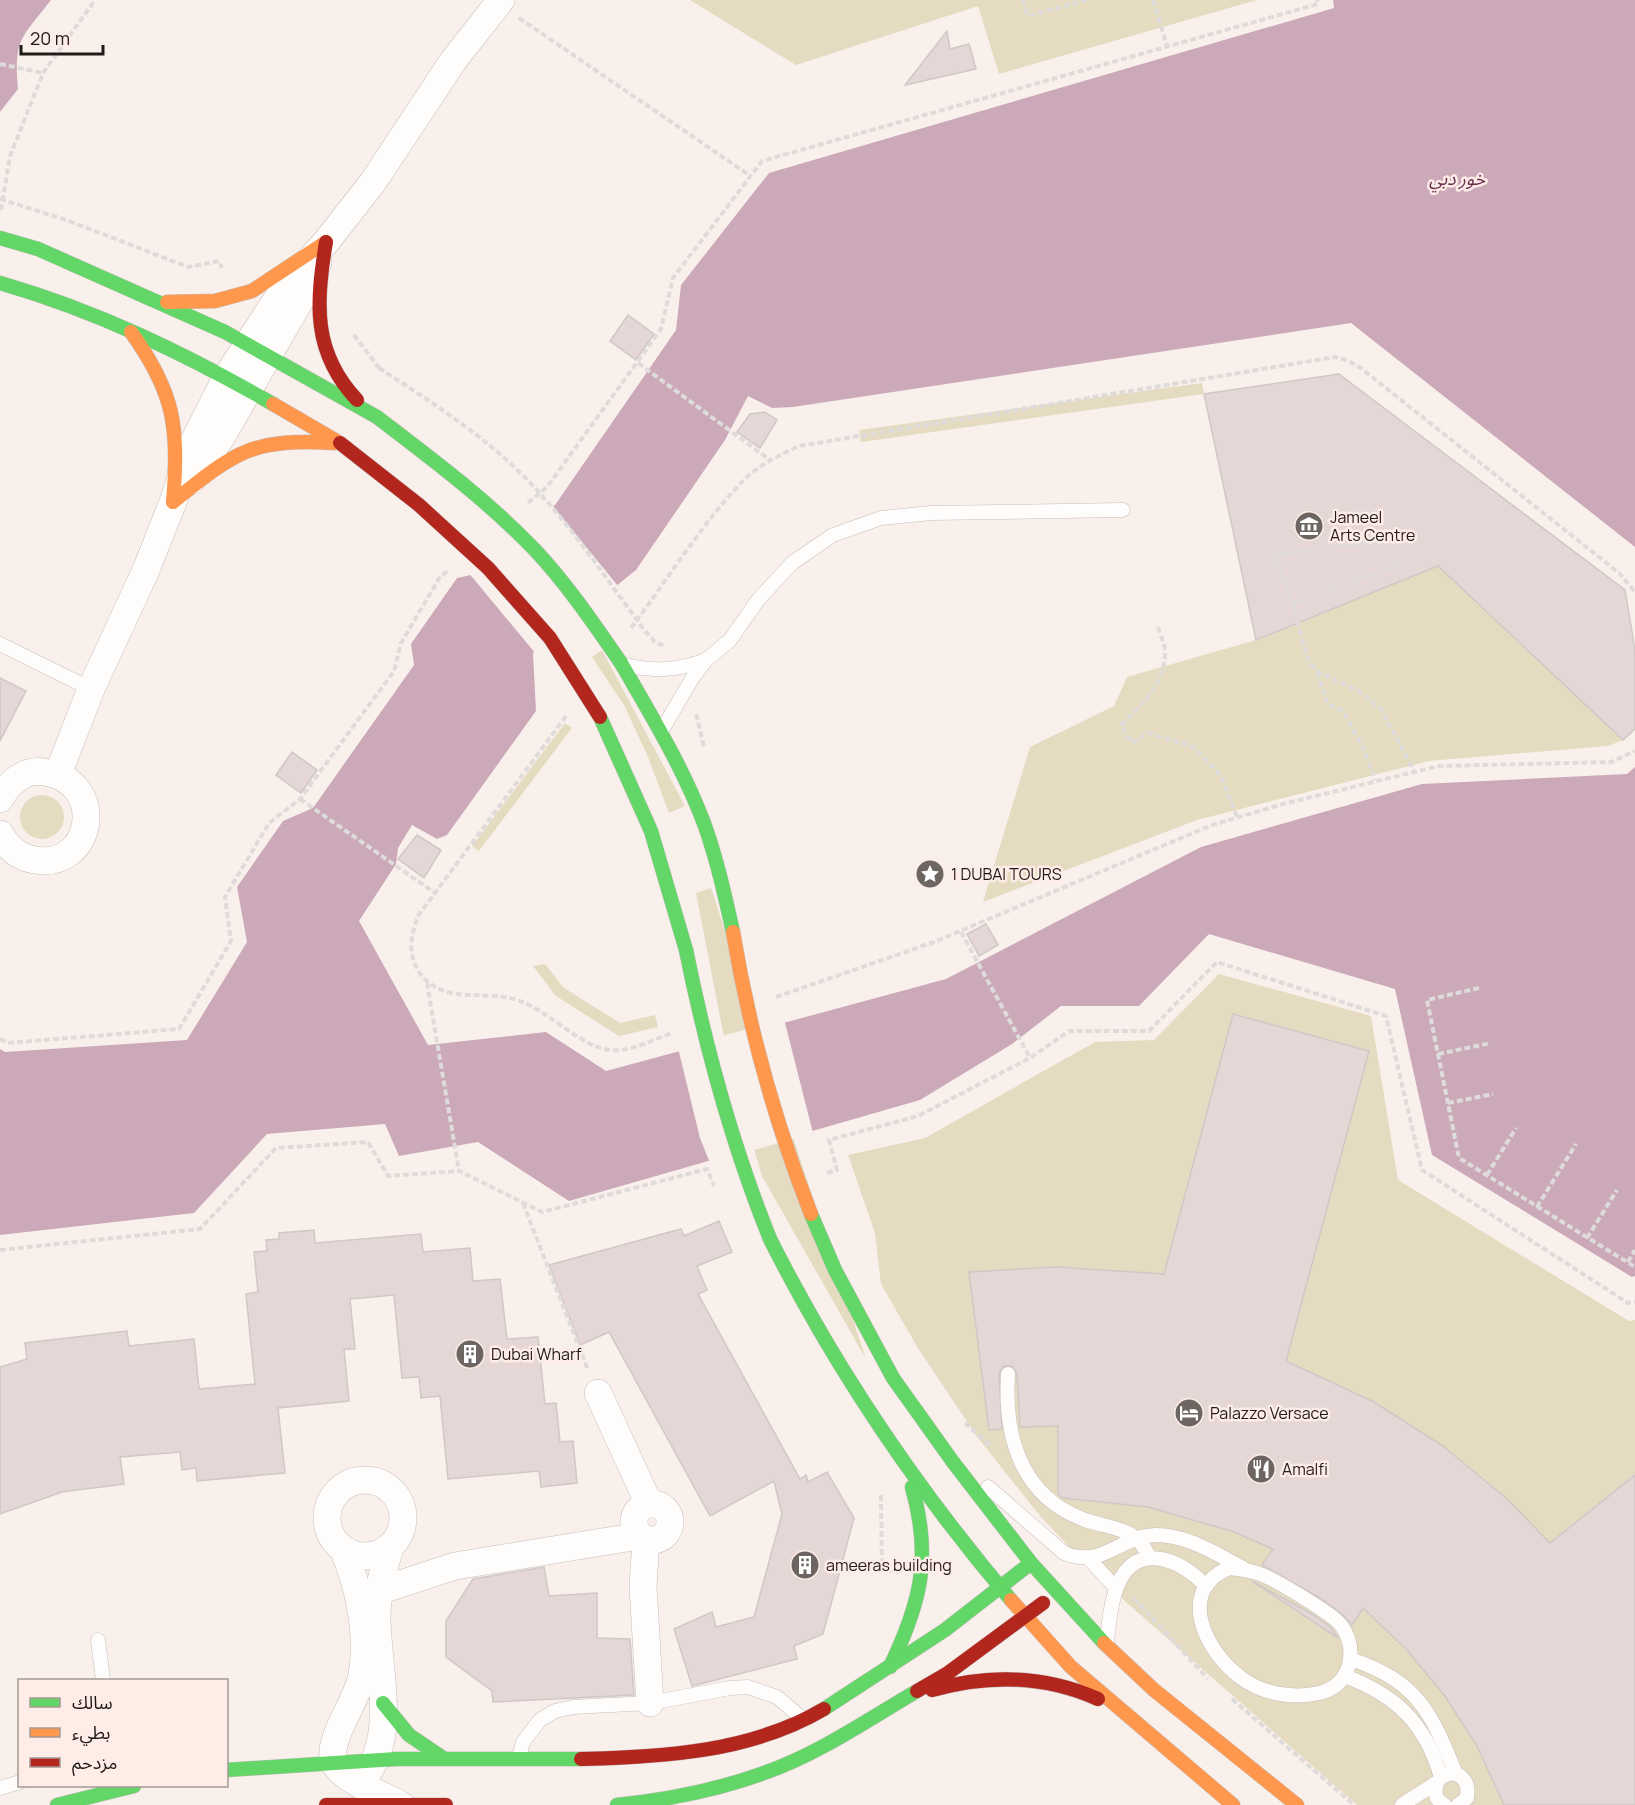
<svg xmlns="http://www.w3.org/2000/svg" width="1635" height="1805" font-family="Manrope,'Noto Sans Arabic',sans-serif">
<rect width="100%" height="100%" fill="#f9f0ec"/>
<g fill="#e5dbc1">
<path d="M690,0H1257L999,74L978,6L796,65Z"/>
<path d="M1202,383L1204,394L861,442L859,430Z"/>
<path d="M1438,566L1623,740L1608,746L1429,761L1197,820L983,902L1030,747L1114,706L1127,677L1256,640Z"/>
<path d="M602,650L685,806L669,813L648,757L624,705L592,657Z"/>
<path d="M565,723L572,728L479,851L472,846Z"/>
<circle cx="42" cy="817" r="22"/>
<path d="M711,888L866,1359L762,1176L729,1063L696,893Z"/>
<path d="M545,964L564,988L620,1023L655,1015L658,1027L619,1036L556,996L533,966Z"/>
<path d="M1219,974L1371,1016L1398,1180L1629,1321L1635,1320V1805H1357L1126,1602L1078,1556L1041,1517L978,1438L919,1350L881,1284L875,1233L848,1155L925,1138L1095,1042L1154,1040Z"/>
</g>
<g fill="#cca9b8">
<path d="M0,0H51C21,39 14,38 18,89L0,112Z"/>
<path d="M1333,0H1635V547L1351,323L793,407L772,408L748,396L725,440L636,570L533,653L536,711L447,835L437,839L412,825L398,848L396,864L359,921L428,1045L546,1032L606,1071L946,979L1201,847L1422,784L1627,774L1635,767V1276L1632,1277L1432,1155L1395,989L1209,934L1139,1006H1061L1012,1044L920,1100L569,1201L478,1142L399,1156L385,1124L267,1134L194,1213L0,1235V1049L5,1052L187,1040L247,942L237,887L283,821L313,808L414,665L411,644L457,578L471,575L555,505L676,330L681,285L769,173L1334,8Z"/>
</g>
<g fill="#f9f0ec">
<path d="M551,504L618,586L536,654L468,572Z"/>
<path d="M784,1019L813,1133L710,1163L700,1138L678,1048Z"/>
</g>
<g fill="#e5d7d5" stroke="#cfc8c7" stroke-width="1.5">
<path d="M947,31L950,49L969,44L976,69L905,85Z"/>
<path d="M628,315L654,334L636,360L610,341Z"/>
<path d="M1339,374L1625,590L1635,650V729L1623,740L1438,566L1256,640L1204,394Z"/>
<path d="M765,412L777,420L760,448L737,432L750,414Z"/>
<path d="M0,678L26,691L0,741Z"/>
<path d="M292,752L317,770L301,793L276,775Z"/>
<path d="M417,835L441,850L424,878L398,859Z"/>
<path d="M986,924L998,945L979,956L967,934Z"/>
<path d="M1233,1014L1369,1051L1286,1361L1374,1402L1443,1446L1507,1499L1550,1543L1635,1475V1805H1504L1477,1746L1445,1696L1406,1649L1363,1608L1352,1625L1341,1613L1320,1598L1262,1565L1273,1549L1234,1532L1148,1507L1063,1498L1058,1494V1426L1020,1427L1017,1374L1012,1366H1004L999,1373L1002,1429L989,1430L969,1272L1057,1267L1164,1274Z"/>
<path d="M719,1221L732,1252L697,1266L707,1290L698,1294L800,1479L806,1475L808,1482L827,1472L854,1518L823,1634L794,1646L797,1659L692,1686L674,1629L712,1612L716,1627L754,1617L782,1514L774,1481L710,1516L609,1332L580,1345L549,1265L681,1229L684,1236Z"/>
<path d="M314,1230L315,1243L421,1234L423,1252L470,1248L473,1281L500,1279L507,1339L538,1337L545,1404L556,1403L560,1442L573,1441L577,1483L541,1487L539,1471L448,1479L440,1396L421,1398L419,1377L402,1378L394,1295L350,1299L355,1349H344L349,1401L278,1408L285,1473L197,1481L196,1468L182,1470L180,1452L120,1457L124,1484L62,1492L0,1514V1367L27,1359L25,1343L127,1331L129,1346L194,1339L199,1389L255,1384L246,1294L258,1292L254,1252L267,1251L266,1240L279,1239V1233Z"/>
<path d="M544,1567L549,1596L597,1593V1638L630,1639L634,1695L493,1702L492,1691L446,1657V1621L473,1579Z"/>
<path d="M1252,1581L1310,1613L1329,1626L1338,1638Z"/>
</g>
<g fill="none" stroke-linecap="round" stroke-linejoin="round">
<g stroke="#c5bebb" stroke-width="15">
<g id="lane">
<path d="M0,644L91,689"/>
<path d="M626,665C655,672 678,670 706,660"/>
<path d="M662,730L693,677L706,660L730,640L758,600L792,563L833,535L881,518L931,513L1123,510"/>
<path d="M1008,1374C1004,1437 1021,1497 1085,1520C1112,1529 1137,1527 1149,1557"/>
<path d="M988,1487L1064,1553C1104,1569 1118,1536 1156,1535C1188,1535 1216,1554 1243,1568"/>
<path d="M1089,1559L1116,1588"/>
<path d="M1229,1568C1240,1569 1249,1570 1260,1574C1276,1580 1331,1613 1341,1625C1350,1638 1353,1653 1348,1668C1343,1682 1332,1690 1319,1693C1293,1699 1262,1694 1240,1677C1206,1652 1175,1591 1229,1568Z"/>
<path d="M98,1640L103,1680"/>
<path d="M1107,1641C1110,1608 1115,1551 1161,1559C1178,1562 1192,1572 1205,1585"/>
<path d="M1351,1659C1418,1682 1431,1712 1456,1774"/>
<path d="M1345,1676C1397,1696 1425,1723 1441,1777"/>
<path d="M519,1757L523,1742L540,1720L555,1711L573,1707L650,1703L730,1688L748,1687L777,1697L803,1719"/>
<path d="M0,1788L20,1782"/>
<path d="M1402,1805L1436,1783"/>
<path d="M1445,1805C1433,1799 1433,1787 1441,1777L1451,1773C1465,1775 1469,1785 1467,1798L1458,1805"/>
</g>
</g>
<g stroke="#c5bebb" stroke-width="28">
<g id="street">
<path d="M191,481L222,436L302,297L318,263"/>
<path d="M58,774L91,689L146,570L173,502L189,451L227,376L285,287L326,242L373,182L453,61L501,0"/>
<path d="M0,799C9,783 24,769 44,772C108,781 94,870 35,860C19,858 8,848 0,834"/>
<path d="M598,1393L649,1504"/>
<circle cx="365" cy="1518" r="38"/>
<circle cx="652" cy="1522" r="18"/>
<path d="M646,1540L643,1586L650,1703"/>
<path d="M343,1549C359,1586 369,1635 362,1675C358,1701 324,1742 335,1764C343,1780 385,1796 401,1805"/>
<path d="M379,1591L455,1566L639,1536"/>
<path d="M365,1777C398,1732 377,1668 377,1617C377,1593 383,1571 390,1548"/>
</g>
</g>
<g stroke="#c5bebb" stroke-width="15">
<g id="fast">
<path d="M0,238L38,249L225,332L377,417"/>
<path d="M0,283C97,311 186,354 273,404"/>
<path d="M621,663C651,715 684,769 705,826C717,860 725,896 733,932"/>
<path d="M600,717L651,831L686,950"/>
<path d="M811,1214L835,1270L893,1378L953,1462L1031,1563L1104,1643"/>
<path d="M770,1239C836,1370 916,1488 1011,1600"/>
<path d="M890,1667C921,1602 932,1558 912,1487"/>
<path d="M383,1703L409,1735L443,1758"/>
<path d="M824,1709L945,1630L1031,1563"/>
<path d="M226,1770L396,1759H581"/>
<path d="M57,1805L134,1786"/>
<path d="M617,1805C666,1800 717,1790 764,1773C817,1755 869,1719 917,1691"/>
</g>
</g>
<g stroke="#c5bebb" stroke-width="15">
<g id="slow">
<path d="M167,302L215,301L252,291L326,242"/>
<path d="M131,332C175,393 179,428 173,502"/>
<path d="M273,404L340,443"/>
<path d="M173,502C236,451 252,438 335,443"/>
<path d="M1011,1600L1071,1667L1233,1805"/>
<path d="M1104,1643L1154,1690L1297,1805"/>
</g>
</g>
<g stroke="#c5bebb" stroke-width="15">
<g id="jam">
<path d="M326,242C316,303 312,352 357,400"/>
<path d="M932,1690C989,1674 1044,1675 1098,1699"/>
<path d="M917,1691L948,1673L1043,1603"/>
<path d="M581,1759C664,1757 751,1752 824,1709"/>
<path d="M326,1805H446"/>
</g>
</g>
<g stroke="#dedbda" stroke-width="4" stroke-dasharray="6 3" stroke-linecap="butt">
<path d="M1023,0L1028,16L1086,0"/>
<path d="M1153,0L1167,46"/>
<path d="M519,18L749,175"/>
<path d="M0,64L43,73"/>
<path d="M1,210L10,156L43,73L95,0"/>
<path d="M69,221L188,267L219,261L222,268"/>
<path d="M354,335L379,368"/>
<path d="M638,363L770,460"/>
<path d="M528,503L547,487L661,329L673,278L762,161L1318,4L1317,0"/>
<path d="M1387,540L1398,564L1292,604L1274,555Z"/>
<path d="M1292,604L1308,660L1317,671L1360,692L1381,709L1414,771"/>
<path d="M1158,627C1160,635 1166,646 1165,654C1164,684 1141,706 1121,725L1132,743L1149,733L1194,747L1221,776L1237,817"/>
<path d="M631,628C666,582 704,520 744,480C760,464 780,455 799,446L1335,357L1349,361L1362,369L1619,573L1635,592"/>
<path d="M645,631L656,643L666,646"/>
<path d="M1317,672L1328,705L1342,710L1363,747L1375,780"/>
<path d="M696,714L704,747"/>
<path d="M566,716L418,916C411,936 407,953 419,972C444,1007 485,988 520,1001C548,1011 584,1049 611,1050C631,1052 654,1039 672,1033"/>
<path d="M300,799L435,893"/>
<path d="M961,932L1030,1058"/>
<path d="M427,983L459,1171"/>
<path d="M1479,988L1427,1000L1459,1158L1635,1267"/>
<path d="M776,997L934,942L1212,825L1283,804L1439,766L1611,762L1635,751"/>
<path d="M0,1039L8,1043L179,1029L231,941L225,897L269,823L300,799L394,671L401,643L440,577L449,570"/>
<path d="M1438,1054L1491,1043"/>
<path d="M1448,1103L1493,1094"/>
<path d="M827,1173L837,1170L829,1140L918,1116L1030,1058L1069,1031H1149L1217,962L1386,1016L1422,1170L1628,1303L1635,1302"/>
<path d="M1487,1175L1516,1128"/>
<path d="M523,1203L588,1370"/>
<path d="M1537,1207L1576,1144"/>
<path d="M1587,1238L1617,1190"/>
<path d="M0,1250L200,1229L276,1148L368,1142L388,1176L459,1171L542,1212L707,1169L714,1186"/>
<path d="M1628,1262L1635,1250"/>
<path d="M965,1423L993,1448"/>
<path d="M881,1495L882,1571H892"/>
<path d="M1134,1598L1208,1679"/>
<path d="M1232,1699L1354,1805"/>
</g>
<use href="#lane" stroke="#fefdfc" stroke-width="14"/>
<use href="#street" stroke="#fefdfc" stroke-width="27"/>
<use href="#fast" stroke="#63d668" stroke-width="14"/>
<use href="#slow" stroke="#ff974d" stroke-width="14"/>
<use href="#jam" stroke="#b3261e" stroke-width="14"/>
<g stroke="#c5bebb" stroke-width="15" stroke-linecap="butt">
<g id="fast-bridge">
<path d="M377,417C432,459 487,500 535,550C567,584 594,624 621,663"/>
<path d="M686,950C706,1049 732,1145 770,1239"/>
</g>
</g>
<g stroke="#c5bebb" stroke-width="15" stroke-linecap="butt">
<path id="slow-bridge" d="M733,932C749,1029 775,1122 811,1214"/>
</g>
<g stroke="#c5bebb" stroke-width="15" stroke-linecap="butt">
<path id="jam-bridge" d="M340,443L419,505L488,568L550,638L600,717"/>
</g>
<g stroke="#dedbda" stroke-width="4" stroke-dasharray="6 3" stroke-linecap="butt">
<path d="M0,199L69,221"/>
<path d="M379,368C425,398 471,427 511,464C563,512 603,575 645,631"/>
</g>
<use href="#fast-bridge" stroke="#63d668" stroke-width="14"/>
<use href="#slow-bridge" stroke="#ff974d" stroke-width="14"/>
<use href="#jam-bridge" stroke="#b3261e" stroke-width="14"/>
</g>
<defs>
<g id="museum-disc" transform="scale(1.5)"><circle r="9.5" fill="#6c6562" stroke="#feede7"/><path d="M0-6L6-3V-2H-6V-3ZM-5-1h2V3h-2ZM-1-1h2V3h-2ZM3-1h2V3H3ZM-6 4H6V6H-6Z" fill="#fff"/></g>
<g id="sight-disc" transform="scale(1.5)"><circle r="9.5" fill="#6c6562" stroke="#feede7"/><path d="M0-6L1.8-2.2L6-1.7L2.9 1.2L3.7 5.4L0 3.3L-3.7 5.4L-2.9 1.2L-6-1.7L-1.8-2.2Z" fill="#fff"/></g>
<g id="building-disc" transform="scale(1.5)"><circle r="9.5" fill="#6c6562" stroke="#feede7"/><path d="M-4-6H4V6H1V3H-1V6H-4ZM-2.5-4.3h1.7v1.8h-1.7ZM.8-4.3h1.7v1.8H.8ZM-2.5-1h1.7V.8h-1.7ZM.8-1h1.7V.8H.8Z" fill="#fff"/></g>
<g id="hotel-disc" transform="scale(1.5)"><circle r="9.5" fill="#6c6562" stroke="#feede7"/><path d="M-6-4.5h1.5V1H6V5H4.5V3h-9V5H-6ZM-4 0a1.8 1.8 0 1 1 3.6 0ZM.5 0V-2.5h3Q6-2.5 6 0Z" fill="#fff"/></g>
<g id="restaurant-disc" transform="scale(1.5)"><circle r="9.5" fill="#6c6562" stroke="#feede7"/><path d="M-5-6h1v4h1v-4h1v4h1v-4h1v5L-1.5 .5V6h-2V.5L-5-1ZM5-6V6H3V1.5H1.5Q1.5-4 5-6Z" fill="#fff"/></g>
</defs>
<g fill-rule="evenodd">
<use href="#museum-disc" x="1309" y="526"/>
<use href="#sight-disc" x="930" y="874"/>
<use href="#building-disc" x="470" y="1354"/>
<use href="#hotel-disc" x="1189" y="1413"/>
<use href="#restaurant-disc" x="1261" y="1469"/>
<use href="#building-disc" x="805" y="1565"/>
</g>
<g text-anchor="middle" stroke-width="5" stroke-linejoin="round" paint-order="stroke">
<g font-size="16" fill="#201a18" stroke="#feede7" text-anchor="start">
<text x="1330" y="523">Jameel<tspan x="1330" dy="18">Arts Centre</tspan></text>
<text x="951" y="880">1 DUBAI TOURS</text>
<text x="491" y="1360">Dubai Wharf</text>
<text x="1210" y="1419">Palazzo Versace</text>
<text x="1282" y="1475">Amalfi</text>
<text x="826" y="1571">ameeras building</text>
</g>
<g font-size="18" font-style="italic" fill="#692e4f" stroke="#feede7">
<text x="1457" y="185">خور دبي</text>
</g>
</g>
<rect x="18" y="1679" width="210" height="108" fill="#feede7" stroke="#a59994" stroke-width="1.5"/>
<rect x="30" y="1698" width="30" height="9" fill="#63d668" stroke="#a59994" stroke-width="1.5"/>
<text x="72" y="1709" font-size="18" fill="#201a18">سالك</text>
<rect x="30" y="1728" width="30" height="9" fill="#ff974d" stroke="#a59994" stroke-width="1.5"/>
<text x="72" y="1739" font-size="18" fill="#201a18">بطيء</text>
<rect x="30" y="1758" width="30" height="9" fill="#b3261e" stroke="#a59994" stroke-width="1.5"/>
<text x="72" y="1769" font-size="18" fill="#201a18">مزدحم</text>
<path d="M21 45v9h82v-9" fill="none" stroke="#201a18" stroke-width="3"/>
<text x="30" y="45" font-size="18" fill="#201a18" stroke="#feede7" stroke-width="4.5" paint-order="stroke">20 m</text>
</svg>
